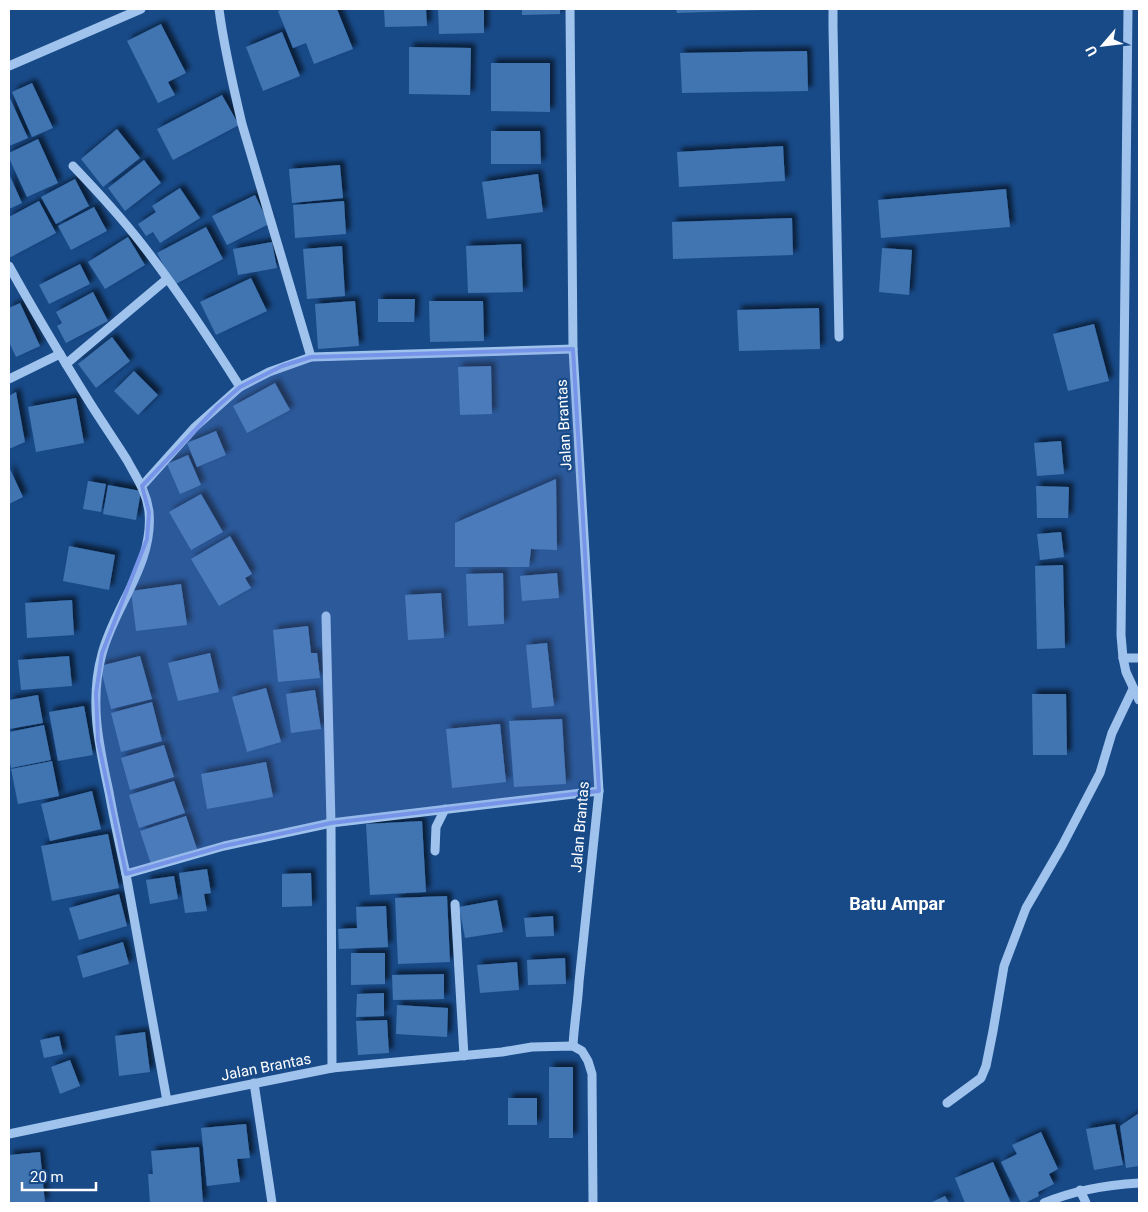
<svg xmlns="http://www.w3.org/2000/svg" width="1148" height="1212" font-family="Roboto,sans-serif">
<defs>
<filter id="shadow"><feDropShadow dx="4.5" dy="-4.5" stdDeviation="2.5" flood-color="#0009"/></filter>
</defs>
<rect width="100%" height="100%" fill="#184a88"/>
<g fill="#4074b1" filter="url(#shadow)">
<path d="M284,9H337L353,49L314,64L306,43L293,48L278,11Z"/>
<path d="M384,9H426L427,26L385,27Z"/>
<path d="M438,9H484V33L439,34Z"/>
<path d="M522,9H560V14L522,15Z"/>
<path d="M676,9H764V10L677,13Z"/>
<path d="M161,24L186,73L168,82L175,95L158,103L127,41Z"/>
<path d="M282,32L300,76L263,91L246,47Z"/>
<path d="M409,47L471,48L470,95L409,94Z"/>
<path d="M807,51L808,91L682,93L680,53Z"/>
<path d="M491,63H550V112L491,111Z"/>
<path d="M32,83L53,128L32,137L12,92Z"/>
<path d="M222,95L239,125L173,160L157,129Z"/>
<path d="M9,96L28,138L9,146Z"/>
<path d="M117,129L140,158L103,187L81,159Z"/>
<path d="M491,131H540L541,164H491Z"/>
<path d="M38,139L58,183L27,197L9,158V153Z"/>
<path d="M783,146L785,181L679,187L677,152Z"/>
<path d="M144,160L161,183L125,211L108,188Z"/>
<path d="M340,165L343,198L292,203L289,169Z"/>
<path d="M9,174L22,203L9,209Z"/>
<path d="M538,174L543,212L487,219L482,182Z"/>
<path d="M75,179L89,206L56,224L41,197Z"/>
<path d="M180,188L200,218L160,243L153,232L146,236L138,224L156,212L152,206Z"/>
<path d="M1006,189L1010,227L881,238L878,200Z"/>
<path d="M255,195L269,224L227,245L212,216Z"/>
<path d="M39,201L56,233L9,258V217Z"/>
<path d="M344,201L346,234L295,238L293,205Z"/>
<path d="M94,207L107,231L71,250L58,226Z"/>
<path d="M792,218L793,255L673,259L672,222Z"/>
<path d="M206,227L223,259L174,285L157,253Z"/>
<path d="M128,237L145,265L105,289L88,262Z"/>
<path d="M272,242L277,268L238,275L233,249Z"/>
<path d="M521,244L523,292L468,293L466,246Z"/>
<path d="M342,246L345,296L307,299L303,249Z"/>
<path d="M882,248L912,250L909,295L879,292Z"/>
<path d="M80,264L90,284L49,304L39,285Z"/>
<path d="M251,278L267,311L216,335L200,302Z"/>
<path d="M93,292L108,321L66,343L57,326L62,323L56,312Z"/>
<path d="M378,299H415L414,322H378Z"/>
<path d="M355,301L359,346L318,349L315,304Z"/>
<path d="M429,301H483L484,341L430,342Z"/>
<path d="M20,303L40,346L16,357L9,342V308Z"/>
<path d="M819,308L820,349L739,351L737,310Z"/>
<path d="M1094,324L1109,381L1068,391L1053,334Z"/>
<path d="M112,337L130,361L96,388L78,364Z"/>
<path d="M491,366L492,414L460,415L458,367Z"/>
<path d="M134,371L158,395L138,415L114,391Z"/>
<path d="M275,383L290,410L247,433L233,406Z"/>
<path d="M16,392L25,442L9,449V396Z"/>
<path d="M76,398L84,443L36,452L28,407Z"/>
<path d="M216,431L226,455L197,467L187,443Z"/>
<path d="M1061,441L1064,474L1037,476L1034,443Z"/>
<path d="M188,455L201,485L180,494L167,464Z"/>
<path d="M9,467L23,497L9,504Z"/>
<path d="M556,479L557,550L531,549L529,567H455V523Z"/>
<path d="M88,481L106,484L101,512L83,509Z"/>
<path d="M108,485L141,491L136,520L103,514Z"/>
<path d="M1036,486L1069,487L1068,518H1037Z"/>
<path d="M201,494L223,532L191,550L169,512Z"/>
<path d="M1061,532L1064,557L1040,560L1037,534Z"/>
<path d="M230,536L252,574L245,578L251,588L219,606L191,559Z"/>
<path d="M69,546L115,555L109,590L63,581Z"/>
<path d="M1063,565L1065,648L1037,649L1035,566Z"/>
<path d="M503,573L504,624L468,626L466,574Z"/>
<path d="M557,573L559,598L522,601L520,576Z"/>
<path d="M181,584L187,625L136,631L131,591Z"/>
<path d="M441,593L444,638L408,640L405,595Z"/>
<path d="M72,600L74,635L27,638L25,603Z"/>
<path d="M308,626L311,653H317L320,678L278,682L273,630Z"/>
<path d="M547,643L554,706L532,708L526,645Z"/>
<path d="M210,653L219,692L178,701L168,663Z"/>
<path d="M69,656L72,686L21,690L18,660Z"/>
<path d="M140,656L152,699L111,709L100,666Z"/>
<path d="M266,688L281,742L247,752L232,697Z"/>
<path d="M315,690L321,729L291,733L286,694Z"/>
<path d="M1032,694H1066L1067,755H1033Z"/>
<path d="M38,695L43,723L9,729V700Z"/>
<path d="M152,702L162,741L121,752L111,713Z"/>
<path d="M84,706L93,755L58,761L49,712Z"/>
<path d="M562,719L566,784L514,787L509,721Z"/>
<path d="M500,724L506,782L452,788L446,729Z"/>
<path d="M44,725L51,760L11,768L9,758V732Z"/>
<path d="M164,745L174,777L130,790L121,758Z"/>
<path d="M52,761L59,796L18,804L11,769Z"/>
<path d="M266,762L273,797L207,809L201,774Z"/>
<path d="M174,781L185,813L139,828L129,795Z"/>
<path d="M92,791L101,829L50,841L41,804Z"/>
<path d="M186,816L197,849L151,864L140,831Z"/>
<path d="M422,821L426,892L370,895L366,824Z"/>
<path d="M108,834L119,888L52,901L41,846Z"/>
<path d="M207,869L211,893L204,894L207,911L185,913L179,873Z"/>
<path d="M311,873L312,906L282,907V874Z"/>
<path d="M174,876L178,899L150,904L146,880Z"/>
<path d="M119,894L127,926L79,940L69,908Z"/>
<path d="M447,896L450,962L398,964L395,898Z"/>
<path d="M497,900L503,932L465,938L459,907Z"/>
<path d="M386,906L388,947L339,949L338,929L357,928L356,907Z"/>
<path d="M553,916L554,936L526,937L524,918Z"/>
<path d="M123,942L129,964L83,978L77,956Z"/>
<path d="M351,953H385V984L351,985Z"/>
<path d="M565,958L566,984L528,985L527,960Z"/>
<path d="M517,962L519,990L480,993L477,965Z"/>
<path d="M444,974V999L393,1000L392,975Z"/>
<path d="M384,993V1016L356,1017L357,994Z"/>
<path d="M397,1005L448,1008L447,1037L396,1034Z"/>
<path d="M387,1020L389,1053L358,1055L356,1021Z"/>
<path d="M145,1032L150,1072L119,1076L115,1036Z"/>
<path d="M59,1036L63,1054L44,1058L40,1040Z"/>
<path d="M70,1060L80,1086L60,1094L51,1067Z"/>
<rect x="549" y="1067" width="24" height="71"/>
<rect x="508" y="1098" width="29" height="27"/>
<path d="M1139,1113V1166L1126,1168L1120,1126Z"/>
<path d="M246,1124L250,1158L237,1159L240,1182L207,1186L201,1128Z"/>
<path d="M1115,1124L1123,1165L1094,1170L1086,1129Z"/>
<path d="M1041,1132L1058,1169L1049,1174L1054,1184L1038,1192L1039,1196L1025,1203H1021L1001,1162L1017,1154L1012,1145Z"/>
<path d="M199,1147L203,1203H150L148,1174H153L151,1151Z"/>
<path d="M40,1152L45,1203H9V1155Z"/>
<path d="M993,1162L1011,1203H965L955,1178Z"/>
<path d="M945,1196L949,1203H930Z"/>
</g>
<g fill="none" stroke-linecap="round" stroke-linejoin="round">
<g stroke="#9fc3ed" stroke-width="9">
<path d="M219,9C224,48 233,86 242,124L311,357"/>
<path d="M570,9L573,349L599,791L579,982C578,1003 574,1024 573,1046"/>
<path d="M833,9V27L839,337"/>
<path d="M1128,9L1121,635L1123,658L1126,672L1139,700"/>
<path d="M9,66L141,9"/>
<path d="M73,166C97,191 120,216 141,243C177,289 209,338 240,387L195,427L142,486"/>
<path d="M9,266C35,313 62,358 90,403C102,422 115,441 127,460C136,477 147,492 149,512C154,564 114,607 102,654C89,701 99,746 109,792C114,820 120,847 126,874"/>
<path d="M66,364L167,279"/>
<path d="M9,379L60,354"/>
<path d="M240,387L269,372L311,357L573,349"/>
<path d="M326,616L331,823L332,1068"/>
<path d="M1123,658H1139"/>
<path d="M435,851L436,827L445,809"/>
<path d="M455,904L464,1056"/>
<path d="M254,1083L272,1203"/>
<path d="M167,1101L126,874L224,846L331,823L599,791"/>
<path d="M947,1103L981,1078L986,1066L993,1031L1004,966L1026,908L1062,846L1100,773L1112,733L1133,689"/>
<path d="M9,1134L167,1101L332,1068L502,1052L532,1047L573,1046L582,1051L588,1061L592,1074L593,1203"/>
<path d="M1080,1190L1086,1203"/>
<path d="M1044,1203C1075,1190 1106,1185 1139,1183"/>
</g>
</g>
<path fill="#7795e8" fill-opacity="0.2" stroke="#7795e8" stroke-width="4" stroke-linejoin="round" d="M573,349L599,791L331,823L224,846L126,874L98,741L96,693L102,653L147,539L149,512L142,486L218,406L240,387L282,366L311,357Z"/>
<g text-anchor="middle" stroke-width="4.5" stroke-linejoin="round" paint-order="stroke">
<g font-size="15" fill="#fff" stroke="#184a88">
<text transform="translate(564 425) rotate(-93)" y="5">Jalan Brantas</text>
<text transform="translate(580 827) rotate(-85)" y="5">Jalan Brantas</text>
<text transform="translate(266 1067) rotate(-11)" y="5">Jalan Brantas</text>
</g>
<g font-size="18" font-weight="bold" fill="#fff" stroke="#184a88">
<text x="897" y="910">Batu Ampar</text>
</g>
</g>
<rect width="1148" height="1212" fill="none" stroke="#ffffff" stroke-width="20"/>
<g transform="translate(1103 45) rotate(242)" stroke="#184a88" stroke-width="4" paint-order="stroke">
<path d="M0-4L9 19L0 12L-9 19Z" fill="#ffffff"/>
<text y="-8" font-size="14" font-weight="bold" text-anchor="middle" fill="#ffffff">U</text>
</g>
<path d="M22 1182v8h74v-8" fill="none" stroke="#ffffff" stroke-width="2.5"/>
<text x="30" y="1182" font-size="15" fill="#ffffff" stroke="#184a88" stroke-width="4" paint-order="stroke">20 m</text>
</svg>
